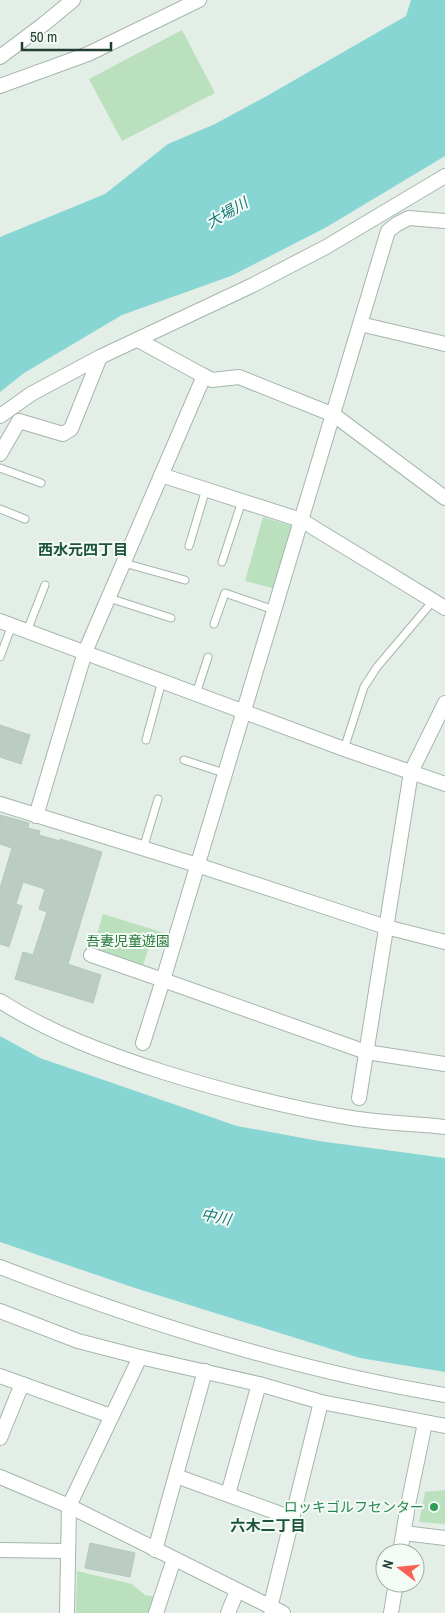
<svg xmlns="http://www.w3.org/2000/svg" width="445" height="1613" font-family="'Archivo Narrow','Noto Sans JP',sans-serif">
<rect width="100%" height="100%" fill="#e3eee7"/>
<g fill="#bbe0be">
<path d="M182,30L215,93L122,141L89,79Z"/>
<path d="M263,517L296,527L276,589L245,581Z"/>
<path d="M103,914L171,935L166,949L150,945L143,965L93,948Z"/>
<path d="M445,1490V1524L419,1522L425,1492Z"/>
<path d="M77,1571L132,1584L145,1595L155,1597L150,1613H76Z"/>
</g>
<g fill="#88d6d4">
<path d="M411,0H445V156L325,228L231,276L122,315L24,373L0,392V237L105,194L168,144L215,124L265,97L406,16Z"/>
<path d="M0,1036L40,1058L237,1126L319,1141L445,1158V1372L360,1358L135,1288L0,1242Z"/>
</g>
<g fill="#bbccc2" stroke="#b5c8bd">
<path d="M0,725L30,735L21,764L0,757Z"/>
<path d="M0,815L29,823L28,828L40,831L39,835L60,841V839L102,852L68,964L101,975L93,1003L15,979L23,952L33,955L47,912L39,909L45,889L23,882L16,904L22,906L9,947L0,944V888L12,848L0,844Z"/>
<path d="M90,1543L135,1553L130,1577L85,1568Z"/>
</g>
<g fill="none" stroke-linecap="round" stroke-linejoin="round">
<g stroke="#a5b6ad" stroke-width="9">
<g id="lane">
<path d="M0,468L41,483"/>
<path d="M0,509L25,519"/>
<path d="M189,546L206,489"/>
<path d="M222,562L242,501"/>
<path d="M124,563L185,580"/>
<path d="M109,598L171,618"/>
<path d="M214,624L225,593L274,610"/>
<path d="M27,631L45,585"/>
<path d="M0,657L12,625"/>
<path d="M196,694L208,657"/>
<path d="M146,740L162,681"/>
<path d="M344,749L364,687L377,667L433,601"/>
<path d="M184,760L224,773"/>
<path d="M143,849L158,799"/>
</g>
</g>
<g stroke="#a5b6ad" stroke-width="16">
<g id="street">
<path d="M0,57L44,24L73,0"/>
<path d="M0,86L88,54L199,0"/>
<path d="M445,221L409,218L397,224L388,231L163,980L366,1052L445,1064"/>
<path d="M360,324L445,344"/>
<path d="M204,376L212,380L239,377L334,415L445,498"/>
<path d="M0,416L31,394L100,357L253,285L326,247L445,176"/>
<path d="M0,454L19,421L63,434L71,429L100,357"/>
<path d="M161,475L301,520L445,608"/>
<path d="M0,621L344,749L445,784"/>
<path d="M0,804L197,865L386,927L445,942"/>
<path d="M36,816L85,652L204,376L138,340"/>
<path d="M91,955L163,980L143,1043"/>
<path d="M0,1001C50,1033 107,1054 163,1072C227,1092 292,1109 358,1119C387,1123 416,1124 445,1127"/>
<path d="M359,1098L411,772L445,703"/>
<path d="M0,1267C144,1323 293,1370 445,1395"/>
<path d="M0,1311L78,1341L140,1357L259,1384L321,1402L445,1426"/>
<path d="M0,1376L111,1416"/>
<path d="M0,1438L22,1384"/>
<path d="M176,1476L292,1518"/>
<path d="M0,1477L69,1506L283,1613"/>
<path d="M228,1494L259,1384"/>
<path d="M404,1533L445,1538"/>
<path d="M0,1550L67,1551"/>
<path d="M155,1550L205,1371"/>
<path d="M400,1553L408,1505L425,1423"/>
<path d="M270,1608L321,1402"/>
<path d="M67,1613L69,1506L140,1357"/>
<path d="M156,1613L174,1559"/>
<path d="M228,1613L237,1591"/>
<path d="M391,1613L396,1583"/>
</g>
</g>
<use href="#lane" stroke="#fff" stroke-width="7"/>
<use href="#street" stroke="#fff" stroke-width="14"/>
</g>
<circle fill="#2e9e5b" stroke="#f4faf6" stroke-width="2" cx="434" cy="1507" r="5"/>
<g text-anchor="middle" stroke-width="4" stroke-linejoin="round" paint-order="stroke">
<g font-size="14" fill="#297a3a" stroke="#f4faf6">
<text x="128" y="946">吾妻児童遊園</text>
</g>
<g font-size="14" fill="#27864d" stroke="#f4faf6" text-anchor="end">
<text x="424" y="1512">ロッキゴルフセンター</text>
</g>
<g font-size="15" font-style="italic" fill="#187a7a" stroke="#f4faf6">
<text transform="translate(227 213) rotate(-30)" y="5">大場川</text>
<text transform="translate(216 1217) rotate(11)" y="5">中川</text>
</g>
<g font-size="15" font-weight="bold" fill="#1c543c" stroke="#f4faf6">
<text x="83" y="555">西水元四丁目</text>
<text x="268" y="1531">六木二丁目</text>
</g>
</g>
<g transform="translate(400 1568) rotate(286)"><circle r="24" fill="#f4faf6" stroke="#a0b0a8"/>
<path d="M0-4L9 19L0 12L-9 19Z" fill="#f96155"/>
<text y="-8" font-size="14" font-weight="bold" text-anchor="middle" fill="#214033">N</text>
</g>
<path d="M22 42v8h89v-8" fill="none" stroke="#214033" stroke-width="2.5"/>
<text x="30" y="42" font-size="15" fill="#214033" stroke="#f4faf6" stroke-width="4" paint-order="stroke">50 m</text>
</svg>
